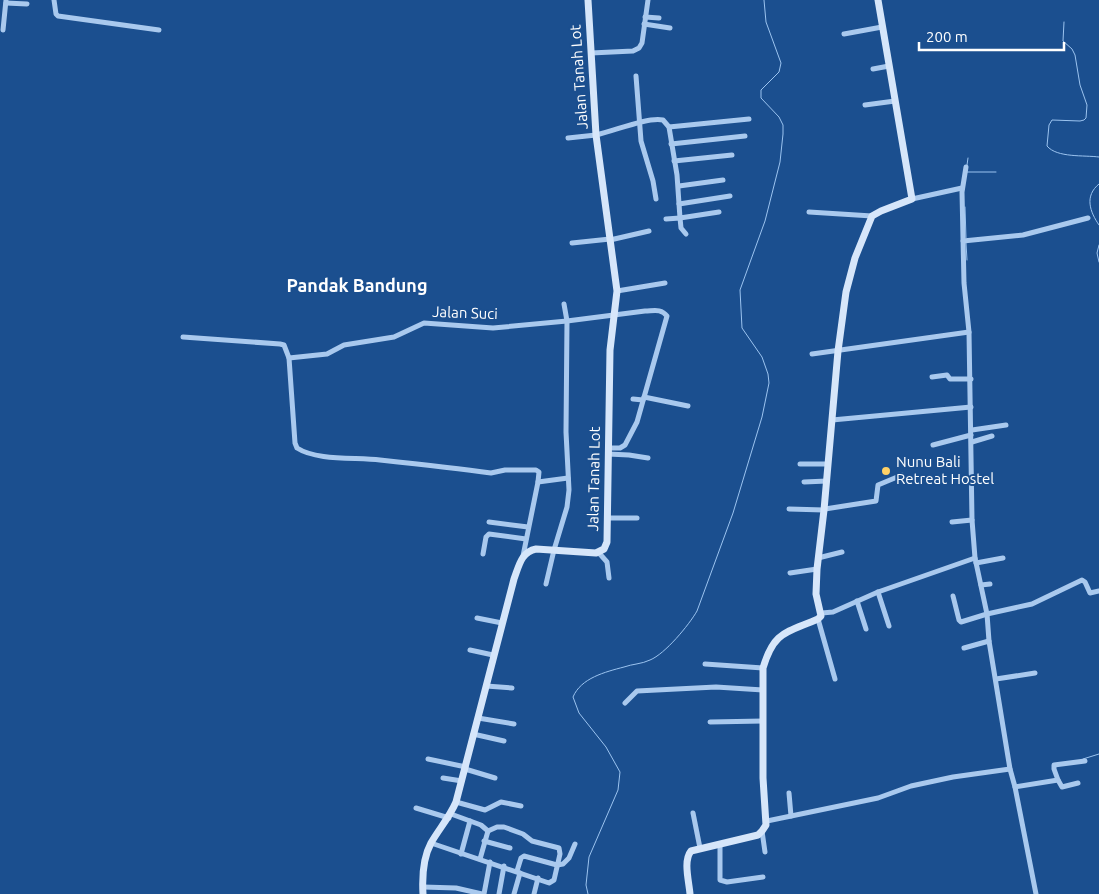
<svg xmlns="http://www.w3.org/2000/svg" width="1099" height="894" font-family="Ubuntu,sans-serif">
<rect width="100%" height="100%" fill="#1b4f8f"/>
<g fill="none" stroke-linecap="round" stroke-linejoin="round">
<g stroke="#9cc4f0" stroke-width="1">
<path d="M1064,22L1063,41L1072,49L1075,55L1080,85L1087,105L1086,118L1084,120L1080,121L1052,120L1049,125L1047,146C1057,158 1084,155 1099,157"/>
<path d="M967,165L968,158"/>
<path d="M967,172H996"/>
<path d="M1099,184C1084,196 1090,212 1099,225"/>
<path d="M965,207L966,238"/>
<path d="M966,243L967,260"/>
<path d="M1099,245L1097,253L1099,262"/>
<path d="M1083,759L1099,754"/>
<path d="M588,894L586,885L589,857L618,790L620,772L606,747L579,713L573,697C581,678 605,672 624,667C632,664 642,664 650,660C665,654 689,625 697,611L733,513L762,417L769,383L768,374L762,357L742,328L740,290L765,221L780,162L783,134V125L779,117L761,98V90L779,72L781,63L766,22L764,0"/>
</g>
<g stroke="#a9c9ee" stroke-width="5">
<path d="M54,0L56,14L58,16L159,30"/>
<path d="M6,3L27,4"/>
<path d="M645,17L659,18"/>
<path d="M644,24L670,28"/>
<path d="M3,30L6,0"/>
<path d="M844,34L882,27"/>
<path d="M591,53L633,51L639,48L642,43L648,0"/>
<path d="M873,69L889,66"/>
<path d="M636,76L641,141L653,181L656,199"/>
<path d="M865,105L895,101"/>
<path d="M669,127L749,119"/>
<path d="M568,138C577,137 587,136 596,135C615,131 646,117 663,120L669,127L677,175L680,218L719,212"/>
<path d="M671,144L745,136"/>
<path d="M674,161L732,155"/>
<path d="M966,167L962,192L964,283L969,332L972,520L975,558L987,614L989,641L1010,769L1015,787L1036,894"/>
<path d="M679,186L723,180"/>
<path d="M912,199L962,188"/>
<path d="M679,204L730,196"/>
<path d="M809,212L872,216"/>
<path d="M666,219L680,218L681,228L686,234"/>
<path d="M610,240L649,231"/>
<path d="M963,241L1023,235L1088,218"/>
<path d="M572,243L610,239"/>
<path d="M617,291L665,283"/>
<path d="M183,337L280,344L284,345L289,358L295,443L297,448C317,461 356,457 380,460C417,464 454,468 491,473L505,470H536L539,472L538,482L523,556"/>
<path d="M812,354L969,332"/>
<path d="M289,358L327,354L344,345L394,337L424,323L493,328L567,321L645,311C653,311 661,308 667,316L637,422L625,445L620,448H608"/>
<path d="M932,377L947,375L950,379H971"/>
<path d="M644,397L688,406"/>
<path d="M633,399L643,400"/>
<path d="M832,420L971,407"/>
<path d="M972,430L1006,425"/>
<path d="M972,442L992,436"/>
<path d="M933,445L971,435"/>
<path d="M608,454L629,455L648,458"/>
<path d="M800,464H828"/>
<path d="M538,482L568,478"/>
<path d="M804,482L827,481"/>
<path d="M789,509L824,510"/>
<path d="M825,509L876,501L878,485L902,475"/>
<path d="M607,518H637"/>
<path d="M489,522L528,527"/>
<path d="M952,522L972,520"/>
<path d="M599,553L607,562L609,578"/>
<path d="M483,554L486,537L489,534L526,539"/>
<path d="M818,558L842,552"/>
<path d="M976,563L1003,558"/>
<path d="M790,573L817,569"/>
<path d="M546,584L554,550L567,507L569,490L566,432L567,321L564,304"/>
<path d="M981,585L990,584"/>
<path d="M878,592L889,626"/>
<path d="M953,596L959,620L961,622L987,614L1032,604L1082,580L1085,582L1090,593L1099,591"/>
<path d="M857,601L866,629"/>
<path d="M822,613L833,612L878,592L975,558"/>
<path d="M477,618L502,623"/>
<path d="M818,619L835,679"/>
<path d="M964,648L989,641"/>
<path d="M470,650L493,655"/>
<path d="M705,664L763,668"/>
<path d="M996,679L1035,673"/>
<path d="M486,686L512,688"/>
<path d="M625,703L637,691L716,687L763,690"/>
<path d="M478,718L514,724"/>
<path d="M710,722L763,721"/>
<path d="M473,734L504,741"/>
<path d="M428,759L466,767"/>
<path d="M465,769L495,778"/>
<path d="M443,778L462,781"/>
<path d="M1058,780L1062,787L1078,783"/>
<path d="M1015,787L1058,780L1054,769V765L1085,761"/>
<path d="M789,793L791,816"/>
<path d="M456,802L485,810L501,802L521,806"/>
<path d="M416,808L449,818"/>
<path d="M693,813L700,848"/>
<path d="M451,814L481,825L488,831"/>
<path d="M767,821L878,798L911,786L953,777L1010,769"/>
<path d="M762,831L765,852"/>
<path d="M484,841L510,848"/>
<path d="M431,843L549,883L554,880L560,854L559,848L532,841L523,834L504,827H497L488,831"/>
<path d="M720,844V880L727,882L763,877"/>
<path d="M461,854L470,821"/>
<path d="M480,859L488,831"/>
<path d="M517,871L521,858L524,856L557,865L563,864L569,858L575,844"/>
<path d="M423,887L456,888L482,894"/>
<path d="M484,894L490,862"/>
<path d="M499,894L504,866"/>
<path d="M514,894L520,873"/>
<path d="M534,894L538,878"/>
</g>
<g stroke="#d6e6fa" stroke-width="7">
<path d="M423,894C422,877 423,858 431,843C439,829 449,818 456,802L514,579C519,566 521,552 536,549L596,553L604,549L607,542L610,350L617,291L596,135L588,0"/>
<path d="M690,894C689,881 683,861 691,851L758,835L762,831L766,825L763,778V668C774,631 786,633 818,619L821,616L816,594L817,569L824,510L838,351L846,292L855,258L872,216L881,211L912,199L878,0"/>
</g>
</g>
<circle fill="#ffd166" stroke="#1b4f8f" stroke-width="2" cx="886" cy="471" r="5"/>
<g text-anchor="middle" stroke-width="4" stroke-linejoin="round" paint-order="stroke">
<g font-size="15" fill="#fff" stroke="#1b4f8f">
<text transform="translate(579 77) rotate(-94)" y="5">Jalan Tanah Lot</text>
<text transform="translate(465 313) rotate(2)" y="5">Jalan Suci</text>
<text transform="translate(594 479) rotate(-89)" y="5">Jalan Tanah Lot</text>
</g>
<g font-size="15" fill="#fff" stroke="#1b4f8f" text-anchor="start">
<text x="896" y="467">Nunu Bali<tspan x="896" dy="17">Retreat Hostel</tspan></text>
</g>
<g font-size="18" font-weight="bold" fill="#fff" stroke="#1b4f8f">
<text x="357" y="292">Pandak Bandung</text>
</g>
</g>
<path d="M919 42v8h145v-8" fill="none" stroke="#ffffff" stroke-width="2.5"/>
<text x="926" y="42" font-size="15" fill="#ffffff" stroke="#1b4f8f" stroke-width="4" paint-order="stroke">200 m</text>
</svg>
